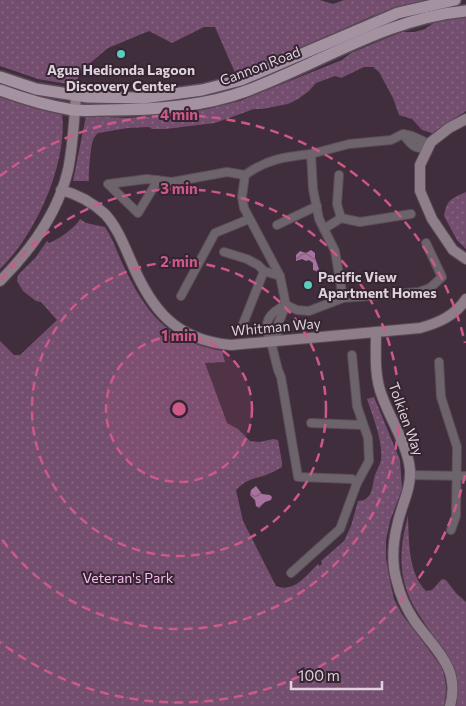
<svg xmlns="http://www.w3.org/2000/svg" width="466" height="706" font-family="Commissioner,sans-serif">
<defs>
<pattern id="grass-dots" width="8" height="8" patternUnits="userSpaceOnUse" patternTransform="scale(1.25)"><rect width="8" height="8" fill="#744e6e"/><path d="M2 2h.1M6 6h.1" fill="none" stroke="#876782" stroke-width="1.8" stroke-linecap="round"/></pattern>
<pattern id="water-waves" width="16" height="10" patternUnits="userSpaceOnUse" patternTransform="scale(1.25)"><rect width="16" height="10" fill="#a7739e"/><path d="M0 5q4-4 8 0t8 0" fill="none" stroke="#84617e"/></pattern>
</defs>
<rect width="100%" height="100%" fill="#402e3d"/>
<g fill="url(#grass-dots)">
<path d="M0,0H320L333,4L344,0H427L372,16L260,67L236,75L215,27H204L172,43L149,31L108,48L82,70L74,85L38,79L0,66Z"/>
<path d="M466,16V111L432,133L422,130L412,119L399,115L393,98L379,72L373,67H364L341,78L335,76L316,83L309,91L298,99L288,104L262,109H254L215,123L165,129H152L149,127L128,128L98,133C96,135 94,137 93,140C91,144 88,177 89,181H73L86,116L127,118L155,116L203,110L240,101L342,60L351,53L377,42L402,32H415L425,29L436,21Z"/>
<path d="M0,96L62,113C68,163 36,234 0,269Z"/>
<path d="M466,192V249L457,240L444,216C447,199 451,199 466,192Z"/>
<path d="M80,219L86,223L105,227C113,239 117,252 123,265C146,313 167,341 222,351L225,362L205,363L227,423L238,429L250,441L259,442L274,439L278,440L282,462V467C277,470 271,473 266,475C251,480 248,478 236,490L243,521L276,586C295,593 305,576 318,564L320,566L322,563L321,561L344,541L351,526L358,501C371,501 372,490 374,479C375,472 380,466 381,460C383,441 373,417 367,399L374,397L400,460L402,489L390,521L386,540V558L390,581L394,599L402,614L441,666C447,681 447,691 444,706H0V341L14,355H20L57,320L41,302L36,301L23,291L17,281L18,275L36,257L47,241L49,243C58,240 76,227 80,219Z"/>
<path d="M408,516C409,540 408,573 426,591L432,590L442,579L446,580L456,593L466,602V706H456C466,655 414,627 404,581C399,558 402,538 408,516Z"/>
</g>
<g fill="url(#water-waves)">
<path d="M311,250L315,253V258L319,269L318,272L313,270V263L309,260L306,261L302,259L296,261V255L300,251L306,253Z"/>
<path d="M256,486L262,494L270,495L272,497L271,500L265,502L259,508L256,506L255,500L250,495L251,490Z"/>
</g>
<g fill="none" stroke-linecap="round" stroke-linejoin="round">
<g stroke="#5c4c5a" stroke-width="10">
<g id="street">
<path d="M245,175L242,197L244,208L280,276L286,305L278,324V332L271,342C262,323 268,313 286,305"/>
<path d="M158,180L138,213L108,184L147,179L172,182L227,172L245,175C267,159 285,157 311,154"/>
<path d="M341,218L360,222L411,214"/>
<path d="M277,225L317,206"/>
<path d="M324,229L341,218L337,204L339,175"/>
<path d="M224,252L247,259L258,265L264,271L280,276"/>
<path d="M181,296L215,233L249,219"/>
<path d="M343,298L335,251L319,219L313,189L311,154L349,144L391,140L403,134L412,136L423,141L427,148C415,150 410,144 403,134"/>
<path d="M286,305L297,310L309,311L343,298L419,292L430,288L442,277L426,243"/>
<path d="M243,324L264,271"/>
<path d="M271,342L278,370L281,377L298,477L352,479L357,483L340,529L291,573"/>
<path d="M352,355L357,406L368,438L369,461L357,483"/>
<path d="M439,362L441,397L457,447L456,516L451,530"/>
<path d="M311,423L363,425"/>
<path d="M410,475L466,476"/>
</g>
</g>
<g stroke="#5c4c5a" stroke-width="12">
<g id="secondary">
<path d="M466,119L449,128L431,142L420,165V191L432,219L453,250L466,259"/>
<path d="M61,190C77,194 93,203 105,214C117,227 124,245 131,261C151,309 175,340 231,345L420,328C438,323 455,316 466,299"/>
<path d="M0,281C31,250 58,213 68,170C73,146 74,120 76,96"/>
<path d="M376,332C376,353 374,376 382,396C390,419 408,446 410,470C411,489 402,504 398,522C393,541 391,562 397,582C400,595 406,608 414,620C434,649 461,667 450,706"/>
</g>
</g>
<g stroke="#5c4c5a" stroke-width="14">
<g id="primary">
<path d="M0,77L36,89L88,97L143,98L202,90L241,80L398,13L455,0"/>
<path d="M0,90C24,99 48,106 73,110C84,111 96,110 107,110C153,110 203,107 246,91C319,64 387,18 466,11"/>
</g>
</g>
<use href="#street" stroke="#6d646b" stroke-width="8"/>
<use href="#secondary" stroke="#8d7e8a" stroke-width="10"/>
<use href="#primary" stroke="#a592a1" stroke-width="11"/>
</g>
<circle cx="179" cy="409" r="73" fill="#cc5988" fill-opacity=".12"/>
<g fill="none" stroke="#cc5988" stroke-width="2.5" stroke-dasharray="9 6">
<circle cx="179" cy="409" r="73"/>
<circle cx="179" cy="409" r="147"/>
<path d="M1 280A220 220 0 1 1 1 538"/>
<path d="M465 475A294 294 0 0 1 0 642M0 176A294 294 0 0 1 465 343"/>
</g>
<g fill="#5acebd" stroke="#352432" stroke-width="2">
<circle cx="121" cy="54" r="5"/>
<circle cx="308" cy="285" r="5"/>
</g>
<g text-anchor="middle" stroke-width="4" stroke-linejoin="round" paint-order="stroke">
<g font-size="14" fill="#ded2dc" stroke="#352432">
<text transform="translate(260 66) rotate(-21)" y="5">Cannon Road</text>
<text transform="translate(276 327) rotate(-5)" y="5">Whitman Way</text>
<text transform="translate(406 419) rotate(70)" y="5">Tolkien Way</text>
</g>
<g font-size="14" font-weight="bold" fill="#ded2dc" stroke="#352432">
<text x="121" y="75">Agua Hedionda Lagoon<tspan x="121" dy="16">Discovery Center</tspan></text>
<text x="318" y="282" text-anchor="start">Pacific View<tspan x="318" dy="16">Apartment Homes</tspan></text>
</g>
<g font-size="14" fill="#f7bbed" stroke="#352432">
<text x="128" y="583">Veteran's Park</text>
</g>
</g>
<circle cx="179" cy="409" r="8" fill="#cc5988" stroke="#352432" stroke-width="2.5"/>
<g font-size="15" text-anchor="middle" font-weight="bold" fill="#cc5988" stroke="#352432" stroke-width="4" stroke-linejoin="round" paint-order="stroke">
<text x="179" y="120">4 min</text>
<text x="179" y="194">3 min</text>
<text x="179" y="267">2 min</text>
<text x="179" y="341">1 min</text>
</g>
<path d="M291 681v8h91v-8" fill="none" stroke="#ded2dc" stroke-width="2.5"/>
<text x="298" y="681" font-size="15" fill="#ded2dc" stroke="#352432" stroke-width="4" paint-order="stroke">100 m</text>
</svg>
